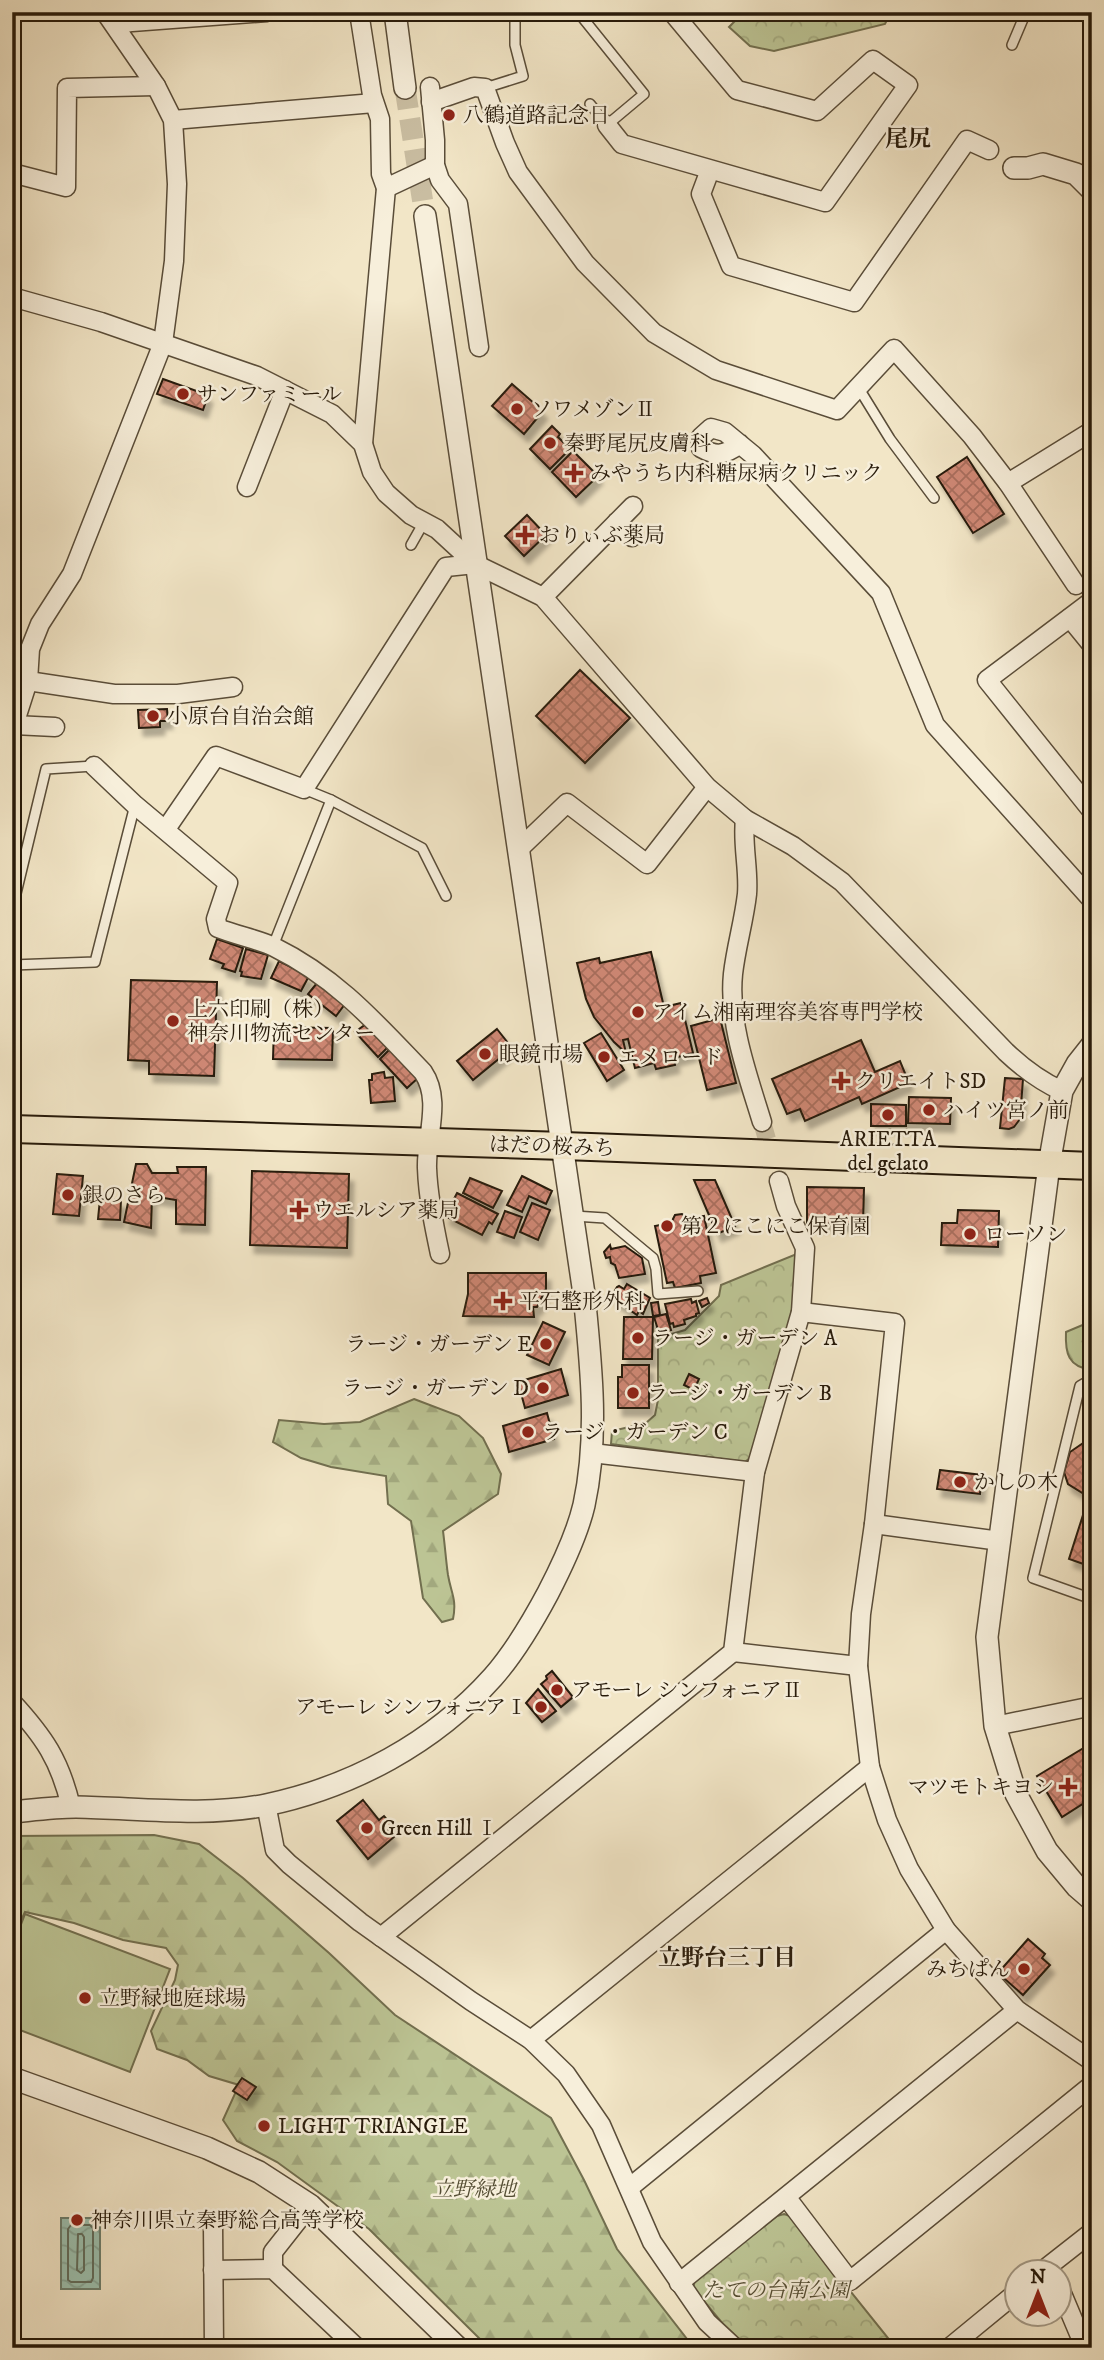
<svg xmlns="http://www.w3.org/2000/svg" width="1104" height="2360" font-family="'IM FELL DW Pica','Noto Serif JP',serif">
<defs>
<pattern id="forest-firs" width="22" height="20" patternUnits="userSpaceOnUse" patternTransform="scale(1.75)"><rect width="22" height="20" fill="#bcc494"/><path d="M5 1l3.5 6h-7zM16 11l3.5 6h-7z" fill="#a2a87e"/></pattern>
<pattern id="park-crowns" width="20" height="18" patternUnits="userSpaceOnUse" patternTransform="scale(1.75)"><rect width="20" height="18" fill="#bcc494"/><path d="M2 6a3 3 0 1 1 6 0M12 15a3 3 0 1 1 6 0" fill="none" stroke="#a2a87e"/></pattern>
<pattern id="water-waves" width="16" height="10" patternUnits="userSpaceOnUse" patternTransform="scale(1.75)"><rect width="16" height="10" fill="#9cc0ae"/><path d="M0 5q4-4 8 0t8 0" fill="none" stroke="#86a494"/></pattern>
<pattern id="building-cross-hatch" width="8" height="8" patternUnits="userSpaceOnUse" patternTransform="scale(1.75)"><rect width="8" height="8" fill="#cf8874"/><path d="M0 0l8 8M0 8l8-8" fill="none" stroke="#a86e5d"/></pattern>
<filter id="shadow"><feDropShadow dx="4.5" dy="8" stdDeviation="2" flood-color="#0004"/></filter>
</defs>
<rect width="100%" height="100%" fill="#f2e6c7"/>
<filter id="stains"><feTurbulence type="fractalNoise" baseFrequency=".00286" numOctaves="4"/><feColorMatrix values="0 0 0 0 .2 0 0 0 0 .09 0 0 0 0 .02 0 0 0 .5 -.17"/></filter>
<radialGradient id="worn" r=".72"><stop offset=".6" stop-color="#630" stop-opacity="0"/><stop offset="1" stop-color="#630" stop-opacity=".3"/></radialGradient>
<path fill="#bcc494" stroke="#726f4f" stroke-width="2" d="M25,1914L170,1969L130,2072L12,2027V1948Z"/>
<g fill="url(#forest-firs)" stroke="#726f4f" stroke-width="2">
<path d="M1092,1321V1370C1068,1367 1065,1353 1066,1332Z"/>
<path d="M414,1399L459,1416L483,1438L501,1474L498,1494L443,1531C445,1546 446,1561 448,1575C451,1593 457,1599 453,1619L442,1622L423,1598L411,1521L388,1504L386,1476L331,1467L301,1458L273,1442L279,1420L324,1424L360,1422Z"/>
<path d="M154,1835L199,1844L243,1878L329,1953L395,2015L551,2118L584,2180L617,2249L694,2348H489L369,2229L277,2162L237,2141L223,2120L239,2085L209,2076L187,2060L157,2049L151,2031L175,1980L178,1965L166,1948L123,1940L74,1923L25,1912L12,1940V1836Z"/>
</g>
<g fill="url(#park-crowns)" stroke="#726f4f" stroke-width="2">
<path d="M729,12H891L885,24L774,51L750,46L729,27L736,20Z"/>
<path d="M799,1253L794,1309L751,1457L745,1462L611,1444L612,1431L646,1423L655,1415L658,1400V1338L685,1330L719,1296L721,1285Z"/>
<path d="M784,2214L790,2216L896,2348H748L723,2324L693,2288L695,2280L777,2216Z"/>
</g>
<rect fill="url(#water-waves)" stroke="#6d7e6c" stroke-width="2" x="61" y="2218" width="39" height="71"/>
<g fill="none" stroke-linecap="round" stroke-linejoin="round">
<g stroke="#626d5c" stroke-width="2">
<path d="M71,2225H90L93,2228V2278L91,2282H71L68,2280V2229Z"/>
<path d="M78,2234H82L84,2237V2270L81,2273L77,2270Z"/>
</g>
</g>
<g fill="url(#building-cross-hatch)" stroke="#271a0a" stroke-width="2" filter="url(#shadow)">
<path d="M163,379L208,395L203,410L157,394Z"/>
<path d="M512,384L543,411L524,434L492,406Z"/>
<path d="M552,426L560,434L558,437L570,449L550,469L530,449Z"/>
<path d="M573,451L598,476L576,497L552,472Z"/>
<path d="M967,457L1004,514L973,533L937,477Z"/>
<path d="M527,515L546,535L524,556L505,536Z"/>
<path d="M580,670L630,718L585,763L536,716Z"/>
<path d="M167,709L168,721H160V727L139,728L138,710Z"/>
<path d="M217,939L243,948L235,972L222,968L224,964L210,959Z"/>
<path d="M246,949L268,955L261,979L241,976L242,972L240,971Z"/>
<path d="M651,952L664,1007L681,1003L693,1053L674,1058L675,1065L656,1069L654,1063L635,1068L628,1039L623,1040L626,1053L614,1042L594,1017L586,999L577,963L599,958L600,963Z"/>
<path d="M279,961L309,976L301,991L271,978Z"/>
<path d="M131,980L217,982L214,1076L149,1074V1061L128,1060Z"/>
<path d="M317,983L345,1004L336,1016L308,994Z"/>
<path d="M720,1018L736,1083L707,1090L691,1026Z"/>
<path d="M366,1024L388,1047L378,1057L355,1032Z"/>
<path d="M274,1027L333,1028L332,1060L273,1059Z"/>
<path d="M497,1029L512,1048L473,1080L457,1061Z"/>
<path d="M601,1033L624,1070L607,1081L584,1043Z"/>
<path d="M861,1040L875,1072L900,1061L909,1083L862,1104L859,1097L805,1121L800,1109L787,1114L772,1079Z"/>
<path d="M390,1049L418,1078L407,1088L380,1059Z"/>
<path d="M384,1072L385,1078L393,1077L395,1101L371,1103L369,1080H372V1074Z"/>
<path d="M1005,1078L1023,1079L1020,1119L1014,1127L1009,1129L1000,1128Z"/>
<path d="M909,1097L951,1098L950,1124L908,1123Z"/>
<path d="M871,1104L906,1105V1126H871Z"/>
<path d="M136,1164H147L152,1173H178L177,1167H206L205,1225L176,1224V1200L152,1196L151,1228L124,1222Z"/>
<path d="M252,1171L349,1174L347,1248L250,1245Z"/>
<path d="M57,1174L83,1176L79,1216L53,1214Z"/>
<path d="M522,1176L552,1191L546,1204L529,1196L522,1212L507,1205Z"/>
<path d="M470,1178L502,1191L493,1208L463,1193Z"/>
<path d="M694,1180H715L735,1226L717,1234Z"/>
<path d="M807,1187L864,1188L863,1224L807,1223Z"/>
<path d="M457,1193L498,1214L492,1224L489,1222L482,1235L445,1216Z"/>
<path d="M100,1199L121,1200L120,1220L98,1219Z"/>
<path d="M1085,1202H1092V1305H1083Z"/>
<path d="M532,1203L550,1210L538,1240L520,1232Z"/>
<path d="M958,1210L999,1211L998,1247L941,1245L942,1223H957Z"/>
<path d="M505,1211L522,1217L514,1238L497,1232Z"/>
<path d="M682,1214L688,1219L704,1216L716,1273L700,1276L701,1283L675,1288L673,1282L667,1283L655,1226L671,1223L675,1215Z"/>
<path d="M610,1245L611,1249L625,1246L642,1258L645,1274L619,1278L615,1265L611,1263L610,1257L606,1258L604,1252Z"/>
<path d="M468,1273H546V1289L537,1307H533L534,1317L463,1316L468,1294Z"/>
<path d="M627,1284L650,1298L643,1314L639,1311L637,1315L611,1297L617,1287L619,1286L624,1289Z"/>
<path d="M707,1298L709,1303L702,1307L699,1301Z"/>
<path d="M691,1299L692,1303L696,1301L699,1313L696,1314V1316L684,1320L685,1324L674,1327L673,1323L670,1324L665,1304Z"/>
<path d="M658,1302L660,1315L653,1316L651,1303Z"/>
<path d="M666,1314L671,1330L659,1333L654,1317Z"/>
<path d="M624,1317H653L652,1359H623Z"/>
<path d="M543,1322L565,1332L549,1365L527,1355Z"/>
<path d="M622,1365H649V1408H618V1377H622Z"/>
<path d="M561,1369L568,1395L525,1408L518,1382Z"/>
<path d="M689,1374L699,1379L694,1390L684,1385Z"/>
<path d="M547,1413L554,1439L509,1452L503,1426Z"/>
<path d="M1086,1436H1092V1499L1068,1484L1064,1472L1070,1452L1086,1441Z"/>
<path d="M940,1470L982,1475L980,1494L937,1489Z"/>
<path d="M1083,1515L1092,1518V1567L1069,1559Z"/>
<path d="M552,1671L573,1697L561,1707L541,1684L547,1679L546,1676Z"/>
<path d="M538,1689L556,1711L542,1722L526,1703Z"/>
<path d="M1092,1743V1798L1062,1817L1037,1776Z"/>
<path d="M363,1800L379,1820L384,1816L393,1826L388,1830L394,1837L368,1859L337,1821Z"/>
<path d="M1028,1939L1045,1954L1042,1958L1050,1965L1023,1995L998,1973Z"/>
<path d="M242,2078L256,2087L247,2100L233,2091Z"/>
</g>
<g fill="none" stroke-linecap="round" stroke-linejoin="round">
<path stroke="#c9bda1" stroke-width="18" stroke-dasharray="18 9" stroke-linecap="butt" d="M762,1122L779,1181"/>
<path stroke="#c9bda1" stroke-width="21" stroke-dasharray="21 10" stroke-linecap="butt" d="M405,88L425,216"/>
<g stroke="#5a4d39" stroke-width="12">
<g id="service">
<path d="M578,12L644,94L607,125L590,104"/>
<path d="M1012,45L1026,12"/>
<path d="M485,88L523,76L515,45V12"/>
<path d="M858,387L890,439L934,498"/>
<path d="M411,545L424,522"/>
<path d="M304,789L331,800L422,848L446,896"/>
<path d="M12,910L46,769L94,766"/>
<path d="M273,946L331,800"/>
<path d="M12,965L95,962L135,805"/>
<path d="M574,1216L605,1218L653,1258L656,1269L658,1294L698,1291"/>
<path d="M1092,1379L1080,1386L1033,1578L1092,1599"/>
</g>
</g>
<g stroke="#5a4d39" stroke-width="21">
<g id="minor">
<path d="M359,12L372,95L380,119L381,174L386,188L363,444"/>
<path d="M115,25L132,22L267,12"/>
<path d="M430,87L435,140V165L440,180L458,204L479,347"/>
<path d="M431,102L474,87L485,88L505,143L518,172L585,263L654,333L716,370L837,410L894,349L972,436L1008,483L1076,585"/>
<path d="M173,120L374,103"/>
<path d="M607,125L622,144L825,202L908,85L873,60L817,111L737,90L672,12"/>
<path d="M710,170L701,194L731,266L854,302L967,140L989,150"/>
<path d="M12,173L66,187L67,88L156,86"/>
<path d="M386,188L435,165"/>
<path d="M12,297L101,322L257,376L332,414L363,444L372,472L386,493L411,515L437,529L475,564L543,597L707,787L745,819L793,846L842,882L1006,1052C1024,1069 1040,1081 1062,1091"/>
<path d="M740,444C725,455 717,457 701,448V437L711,428L725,432L753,455L881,593L935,725L1092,900"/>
<path d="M1008,483L1089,433L1092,437"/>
<path d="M247,487L285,390"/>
<path d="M617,522L632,537"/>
<path d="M543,597L633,506"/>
<path d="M1092,601L987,680L1092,811"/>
<path d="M1070,618L1092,645"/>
<path d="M28,681L114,694H178L233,687"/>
<path d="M14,725L55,727"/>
<path d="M12,731L28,681L30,649L40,624L72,574L163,343L174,261L177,184L173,120L156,86L105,12"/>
<path d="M94,766L135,805L228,883L216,919L218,928C235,935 260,940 274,947C337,978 376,1023 423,1072C442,1100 426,1136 427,1168C428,1197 434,1226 440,1254"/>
<path d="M745,819C742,844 749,869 747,894C744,921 736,947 733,974C728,1023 748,1076 762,1122"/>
<path d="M166,829L216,756L304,789L446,567L475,564"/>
<path d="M520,848L567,803L647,864L707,787"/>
<path d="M801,1312L895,1323L874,1524L861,1614L858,1666L870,1767L887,1820L909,1869L946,1930L1017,2010L1092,2061"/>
<path d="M592,1453L755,1472"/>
<path d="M874,1524L1000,1541"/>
<path d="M733,1652L858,1666"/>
<path d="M12,1702C44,1737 60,1760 71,1807"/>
<path d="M995,1726L1088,1707L1092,1712"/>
<path d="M266,1804L275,1850L289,1864L360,1922L471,2001L531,2040L566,2074L601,2125L652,2242L707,2322L735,2348"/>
<path d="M381,1937L733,1652L755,1472L801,1312L805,1248L786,1206L779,1181"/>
<path d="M531,2040L870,1767"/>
<path d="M629,2188L946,1930"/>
<path d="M787,2198L850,2281L1092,2085"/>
<path d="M213,2224L214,2348"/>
<path d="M273,2269V2252L310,2205"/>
<path d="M213,2270L273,2269L357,2348"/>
<path d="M1041,2272L1092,2232"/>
<path d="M679,2283L1017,2010"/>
<path d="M1058,2284L1085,2348"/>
<path d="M949,2348L1016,2293"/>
</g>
</g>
<g stroke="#5a4d39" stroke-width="24">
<g id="tertiary">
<path d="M395,12L405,88"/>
<path d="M1014,168H1028L1043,164L1076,174L1092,190"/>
<path d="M1092,1045L1077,1064L1062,1091L1049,1165L987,1637L995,1726L1016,1794L1047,1851L1077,1887L1092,1900"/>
<path d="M12,1812C33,1810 55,1807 76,1807C138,1808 204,1817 266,1805C352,1787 434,1743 493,1677C515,1652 532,1623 548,1593C562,1566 577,1535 584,1505C599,1436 591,1364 584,1294L425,216"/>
<path d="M12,2078L207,2148L259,2172L310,2205L458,2348"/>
</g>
</g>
<g stroke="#271a0a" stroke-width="30">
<path id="primary" d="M12,1129L564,1146L1092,1166"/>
</g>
<use href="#service" stroke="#f7efdb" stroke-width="9"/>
<use href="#minor" stroke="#f7efdb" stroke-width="18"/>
<use href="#tertiary" stroke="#f7efdb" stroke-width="21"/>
<use href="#primary" stroke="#f2e6c7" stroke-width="26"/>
</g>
<g fill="#8f2418" stroke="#f7efdb" stroke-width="2.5">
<circle cx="449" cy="115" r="7"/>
<circle cx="183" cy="394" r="7"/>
<circle cx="517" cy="409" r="7"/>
<circle cx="550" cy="443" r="7"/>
<path d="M570.5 462.5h7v7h7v7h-7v7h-7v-7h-7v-7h7z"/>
<path d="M521.5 524.5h7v7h7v7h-7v7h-7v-7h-7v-7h7z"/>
<circle cx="153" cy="716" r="7"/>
<circle cx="638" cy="1012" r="7"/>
<circle cx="173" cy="1021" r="7"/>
<circle cx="485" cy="1054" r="7"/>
<circle cx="604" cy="1057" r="7"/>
<path d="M837.5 1070.5h7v7h7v7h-7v7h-7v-7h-7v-7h7z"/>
<circle cx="929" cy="1110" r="7"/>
<circle cx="888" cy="1115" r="7"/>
<circle cx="68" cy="1195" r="7"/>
<path d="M295.5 1199.5h7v7h7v7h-7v7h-7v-7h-7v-7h7z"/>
<circle cx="667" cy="1226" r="7"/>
<circle cx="970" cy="1234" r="7"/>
<path d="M499.5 1290.5h7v7h7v7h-7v7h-7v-7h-7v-7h7z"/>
<circle cx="638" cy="1338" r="7"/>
<circle cx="546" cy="1344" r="7"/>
<circle cx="543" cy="1388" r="7"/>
<circle cx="633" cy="1393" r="7"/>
<circle cx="528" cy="1432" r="7"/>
<circle cx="960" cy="1482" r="7"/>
<circle cx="557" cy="1690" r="7"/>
<circle cx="541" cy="1707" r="7"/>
<path d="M1064.5 1776.5h7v7h7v7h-7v7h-7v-7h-7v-7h7z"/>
<circle cx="367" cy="1828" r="7"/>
<circle cx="1024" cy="1969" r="7"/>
<circle cx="85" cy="1998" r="7"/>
<circle cx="264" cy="2126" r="7"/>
<circle cx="77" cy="2220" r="7"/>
</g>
<g text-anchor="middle" stroke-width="5" stroke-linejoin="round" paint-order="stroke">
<g font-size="21" fill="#271a0a" stroke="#f7efdb" text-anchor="start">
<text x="463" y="122">八鶴道路記念日</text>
<text x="197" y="401">サンファミール</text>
<text x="531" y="416">ソワメゾンⅡ</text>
<text x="564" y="450">秦野尾尻皮膚科</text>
<text x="590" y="480">みやうち内科糖尿病クリニック</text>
<text x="539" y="542">おりぃぶ薬局</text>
<text x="167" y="723">小原台自治会館</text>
<text x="187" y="1016">上六印刷（株）<tspan x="187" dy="24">神奈川物流センター</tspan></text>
<text x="652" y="1019">アイム湘南理容美容専門学校</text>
<text x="499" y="1061">眼鏡市場</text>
<text x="618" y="1064">エメロード</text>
<text x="855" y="1088">クリエイトSD</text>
<text x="943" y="1117">ハイツ宮ノ前</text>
<text x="888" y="1146" text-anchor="middle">ARIETTA<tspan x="888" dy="24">del gelato</tspan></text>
<text x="82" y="1202">銀のさら</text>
<text x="313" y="1217">ウエルシア薬局</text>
<text x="681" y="1233">第２にこにこ保育園</text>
<text x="984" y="1241">ローソン</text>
<text x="519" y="1308">平石整形外科</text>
<text x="652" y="1345">ラージ・ガーデン A</text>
<text x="532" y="1351" text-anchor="end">ラージ・ガーデン E</text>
<text x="529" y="1395" text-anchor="end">ラージ・ガーデン D</text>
<text x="647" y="1400">ラージ・ガーデン B</text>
<text x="542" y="1439">ラージ・ガーデン C</text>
<text x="974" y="1489">かしの木</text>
<text x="571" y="1697">アモーレ シンフォニアⅡ</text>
<text x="527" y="1714" text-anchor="end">アモーレ シンフォニアⅠ</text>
<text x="1054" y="1794" text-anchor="end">マツモトキヨシ</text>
<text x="381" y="1835">Green Hill Ⅰ</text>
<text x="1010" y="1976" text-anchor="end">みちぱん</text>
<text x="99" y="2005">立野緑地庭球場</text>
<text x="278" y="2133">LIGHT TRIANGLE</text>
<text x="91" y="2227">神奈川県立秦野総合高等学校</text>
</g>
<g font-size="21" fill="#271a0a" stroke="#f7efdb">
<text transform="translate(552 1146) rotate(2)" y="7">はだの桜みち</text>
</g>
<g font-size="21" font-style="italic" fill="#544d33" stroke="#f7efdb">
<text x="474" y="2196">立野緑地</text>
<text x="776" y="2297">たての台南公園</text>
</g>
<g font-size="23" font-weight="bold" fill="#271a0a" stroke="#f7efdb">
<text x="908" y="146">尾尻</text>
<text x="727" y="1965">立野台三丁目</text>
</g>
</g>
<rect width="1104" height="2360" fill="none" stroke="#f2e6c7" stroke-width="42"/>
<rect x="14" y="14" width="1076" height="2332" fill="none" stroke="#271a0a" stroke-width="3.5"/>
<rect x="21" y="21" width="1062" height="2318" fill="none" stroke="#271a0a" stroke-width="2"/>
<g transform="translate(1038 2293)"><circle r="33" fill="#f7efdb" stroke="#a49a87" stroke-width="2"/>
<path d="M0-5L12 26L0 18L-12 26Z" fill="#8f2418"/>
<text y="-10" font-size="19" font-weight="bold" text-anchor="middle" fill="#271a0a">N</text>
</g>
<rect width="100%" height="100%" filter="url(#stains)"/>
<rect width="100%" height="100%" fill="url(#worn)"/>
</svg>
